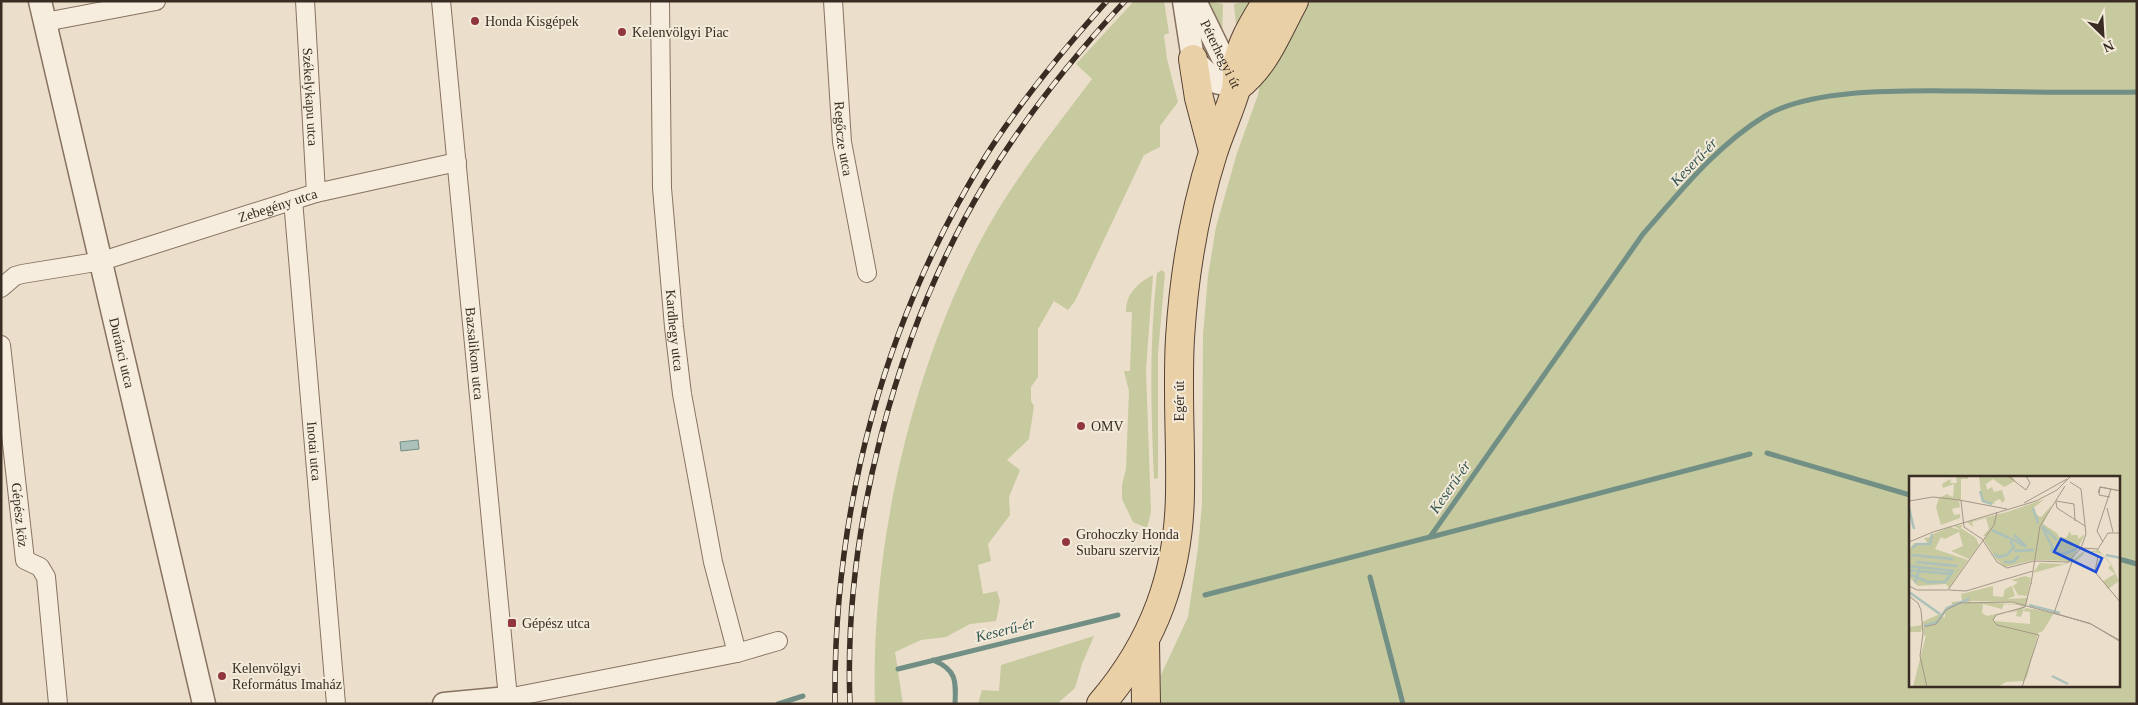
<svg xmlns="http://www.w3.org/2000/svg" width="2138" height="705" font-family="'Times New Roman',serif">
<rect width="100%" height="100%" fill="#ebdfcb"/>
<g fill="#c7c99f" fill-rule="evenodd">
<path d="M1134,1H1164L1169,33L1164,35L1167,59L1178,102L1160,126V147L1144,155L1075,301L1068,310L1054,301L1038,329V377L1031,387V401L1034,406L1029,439L1007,460L1020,470L1009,497L1010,515L988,544L991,561L978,565L983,594L997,591L1000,601L996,621L970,624L946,637L921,640L895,652L903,704H875C870,548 912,363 988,227C1018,174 1056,127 1092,79L1076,64Z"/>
<path d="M1207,1L1223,4L1222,37Z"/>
<path d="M1247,1H1255L1237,35L1234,4Z"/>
<path d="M1294,1H2137V704H1160L1161,675L1188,617L1198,548L1202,504L1203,335L1208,276L1216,227L1237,153L1258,95L1264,59ZM1910,478H2119V686H1910Z"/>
<path d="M1162,270L1165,273L1158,354V478L1154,479C1151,408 1149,344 1157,273Z"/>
<path d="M1153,275L1146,369L1151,512L1147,528L1133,522L1122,499V485L1126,469L1129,391L1124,371H1130L1132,312H1126C1126,293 1138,283 1153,275Z"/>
<path d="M1094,636L1082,664L1075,688L1057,704H978L982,690L999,691L1001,665Z"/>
</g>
<path fill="#abc1b9" stroke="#728f85" d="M418,440L419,449L401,451L400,442Z"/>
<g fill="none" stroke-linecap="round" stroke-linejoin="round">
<g stroke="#728f85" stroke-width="5">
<path d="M1767,453L1910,495"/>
<path d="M1431,537L1750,454"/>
<path d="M2119,559L2137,564"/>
<path d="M1370,577L1403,704"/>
<path d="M1205,595L1430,537L1643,234C1679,193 1717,145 1765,116C1814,87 1910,91 1966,91C2023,92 2080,93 2137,92"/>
<path d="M933,660C957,670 956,681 955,704"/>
<path d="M898,669L1118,615"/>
<path d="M778,704L803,696"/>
</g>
<g stroke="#877260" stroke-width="20">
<g id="minor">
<path id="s1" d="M305,1L316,193"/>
<path id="s2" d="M441,1L508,698L737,653L778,641"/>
<path id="s3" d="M660,1L662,188L674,327L682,394L713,562L737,653"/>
<path id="s4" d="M833,1L842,142L867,273"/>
<path d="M45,22L156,1"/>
<path id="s5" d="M293,200L336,704"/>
<path id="s6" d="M1,288L15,276L22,274L102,261L316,193L457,162"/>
<path id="s7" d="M1,345L25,560L40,567L46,577L58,704"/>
</g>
</g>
<g stroke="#877260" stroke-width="25">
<g id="tertiary">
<path id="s8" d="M40,1L204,704"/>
<path d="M1184,1L1193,59L1216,82L1237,87"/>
<path id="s9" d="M1195,1L1237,87"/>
<path d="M444,704L508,698L509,704"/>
</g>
</g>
<g stroke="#564134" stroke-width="30">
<g id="primary">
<path d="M1193,59L1199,98L1213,151"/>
<path d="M1237,87C1267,63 1276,34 1294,1"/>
<path d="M1145,642L1146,704"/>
<path d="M1101,704C1154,642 1179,574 1180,493C1181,441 1177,390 1180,338C1184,275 1194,213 1213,153C1220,131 1230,110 1236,89C1238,81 1236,74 1237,66C1241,42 1255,21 1267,1"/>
</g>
</g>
<use href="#minor" stroke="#f7edde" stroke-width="18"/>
<use href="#tertiary" stroke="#f7edde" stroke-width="22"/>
<use href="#primary" stroke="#ead0a7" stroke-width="28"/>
<g stroke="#392c22" stroke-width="5.5">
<g id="rail">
<path d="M835,704C833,509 884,319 987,154C1022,99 1064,49 1107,1"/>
<path d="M850,704C843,530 896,331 985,183C1025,117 1073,57 1125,1"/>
</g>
</g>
<use href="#rail" stroke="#f3eada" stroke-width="4" stroke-dasharray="11" stroke-linecap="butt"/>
</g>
<g fill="#91363d" stroke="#f3eada" stroke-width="2">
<circle cx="475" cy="21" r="5"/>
<circle cx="622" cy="32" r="5"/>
<circle cx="1081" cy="426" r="5"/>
<circle cx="1066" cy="542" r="5"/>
<rect x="507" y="618" width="10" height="10" rx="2.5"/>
<circle cx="222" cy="676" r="5"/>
</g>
<g text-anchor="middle" stroke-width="4" stroke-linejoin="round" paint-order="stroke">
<g font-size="14" fill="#392c22" stroke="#f3eada" text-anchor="start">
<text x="485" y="26">Honda Kisgépek</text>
<text x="632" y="37">Kelenvölgyi Piac</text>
<text x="1091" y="431">OMV</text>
<text x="1076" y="539">Grohoczky Honda<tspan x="1076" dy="16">Subaru szerviz</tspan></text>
<text x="522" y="628">Gépész utca</text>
<text x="232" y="673">Kelenvölgyi<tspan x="232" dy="16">Református Imaház</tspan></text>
</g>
<g font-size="14" fill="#392c22" stroke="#f3eada">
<text dy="5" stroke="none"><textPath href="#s9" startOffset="59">Péterhegyi út</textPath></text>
<text dy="5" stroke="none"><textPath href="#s1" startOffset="96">Székelykapu utca</textPath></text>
<text dy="5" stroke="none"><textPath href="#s4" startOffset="138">Regőcze utca</textPath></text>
<text dy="5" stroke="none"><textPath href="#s6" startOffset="291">Zebegény utca</textPath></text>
<text dy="5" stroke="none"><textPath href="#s3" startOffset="330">Kardhegy utca</textPath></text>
<text dy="5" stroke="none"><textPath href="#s8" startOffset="361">Duránci utca</textPath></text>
<text dy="5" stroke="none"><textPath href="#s2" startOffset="354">Bazsalikom utca</textPath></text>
<text transform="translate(1179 401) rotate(-90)" y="5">Egér út</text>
<text dy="5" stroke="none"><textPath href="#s5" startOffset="252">Inotai utca</textPath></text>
<text dy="5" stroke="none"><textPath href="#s7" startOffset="171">Gépész köz</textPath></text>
</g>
<g font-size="15" font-style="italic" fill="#335752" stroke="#f3eada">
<text transform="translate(1694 162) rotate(-46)" y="5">Keserű-ér</text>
<text transform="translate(1450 487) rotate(-55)" y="5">Keserű-ér</text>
<text transform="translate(1005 630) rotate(-14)" y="5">Keserű-ér</text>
</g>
</g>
<g transform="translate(1909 476)">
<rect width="211" height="211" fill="#ebdfcb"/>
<path d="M47,0H59V3H52V24L44,22L45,8L34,12L33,8L41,3L42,7H48ZM70,0H103L106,5L95,11L84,3L77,8L78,14L83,11L85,16L93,14L96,24L93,27L91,23L86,25L85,28L73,26ZM38,18L50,25L51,31L43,33L45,39L51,38V42L32,49L27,31L30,22ZM136,23L124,32L126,38L132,41L143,29L134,48L148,57L150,61L157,62L161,55L162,59H169V63L176,58L163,84L175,75L173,72L177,73L174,79L167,85L124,97L131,87L154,88L160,85L125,84L96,91L87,83L75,64L77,60H74L80,53L77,42L63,46L64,51L58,46L98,36ZM53,49L52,52L67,62L70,69L60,83L42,75L54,70L50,56L36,63L32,61L26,73L59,84L40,112L37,108L9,110L0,101V74L5,67L20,69L15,62L22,61V65L24,58L41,51L52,54L45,50ZM189,73L199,84L202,88L210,105L199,113L194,105L206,98L199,92L202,89L193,78L184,76ZM116,100L122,102L118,120L109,119L104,110L109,106L102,104ZM84,110V120L94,121L96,113L103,110L106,120L98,123L119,122L117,130L105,126L64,125L44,129L42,126L53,125L52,118ZM60,126L109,128L116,130L113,135L117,132L145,137L134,155L129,157L118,201L115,205L97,206L89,211H4L17,159L15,160L14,152L28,148L33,140L36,142V135L44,130ZM74,128L93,133L95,128L110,129L114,131L98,137L108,135L107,140L112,141L114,135L121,136V148L84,145L87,139L96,136L78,140L73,137ZM33,137L28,146L13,150L12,156H0V151L13,149V146Z" fill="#c7c99f" fill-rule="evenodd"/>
<path fill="none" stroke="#abc1b9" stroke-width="2.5" d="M71,15L74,25L83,28M0,32L5,53M124,32L129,47M133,50L148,64M133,51L145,74M83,54L100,62M105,59L117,70M101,62L117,71M3,72L8,68H21L23,58M141,74L154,78L168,73M105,75L125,74M85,78L90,81L98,79L105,71L101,65M2,79L44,83M197,79L212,82M7,86L48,90M95,86H104L110,80M0,90L45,95M0,94L42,98M0,98L19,106V108M19,106H36L44,95M6,107L11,91M0,116L31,138M120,129L151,137M15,150L28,146L38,132L60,123M143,200L159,208"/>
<path fill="none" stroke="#a49787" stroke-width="1" d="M99,0L117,14M117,0L121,7L117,14M161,6L172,13L177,58L172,72M189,17L191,11L212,15M201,21L190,19L191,11L212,15M50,24L98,33M0,25L24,21L51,24M52,25L55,51L73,63L88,86L98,92L125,85L159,86L172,72L189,73L199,57H212M147,25L165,28L166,45M147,26L148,32L176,50M115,27L158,3M198,32L204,56M24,56L127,25L148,14L162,0M0,66L24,56M194,66L188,55L202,13M184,75L183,78L189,80L186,96L212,127M164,83L145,137L182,148L212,166M122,108L131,50L156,10M0,110L8,114H39L85,49L88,36M40,114L57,115L124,95M0,120L9,127L12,134L14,157L11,180L18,211M15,151L27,148L37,134L51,127L103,126L180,147L212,165M113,211L130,159L88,149L84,144L87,139L116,131L122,107"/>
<path fill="#1d4ed8" fill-opacity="0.15" stroke="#1d4ed8" stroke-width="2.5" d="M152,63L193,82L187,96L145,76Z"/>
<rect width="211" height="211" fill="none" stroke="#392c22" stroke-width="2.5"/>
</g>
<rect width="2138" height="705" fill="none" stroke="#392c22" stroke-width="5"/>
<g transform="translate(2103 35) rotate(155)" stroke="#f3eada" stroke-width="4" paint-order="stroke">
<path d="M0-4L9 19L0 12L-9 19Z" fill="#392c22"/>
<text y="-8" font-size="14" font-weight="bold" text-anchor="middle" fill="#392c22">N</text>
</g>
</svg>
